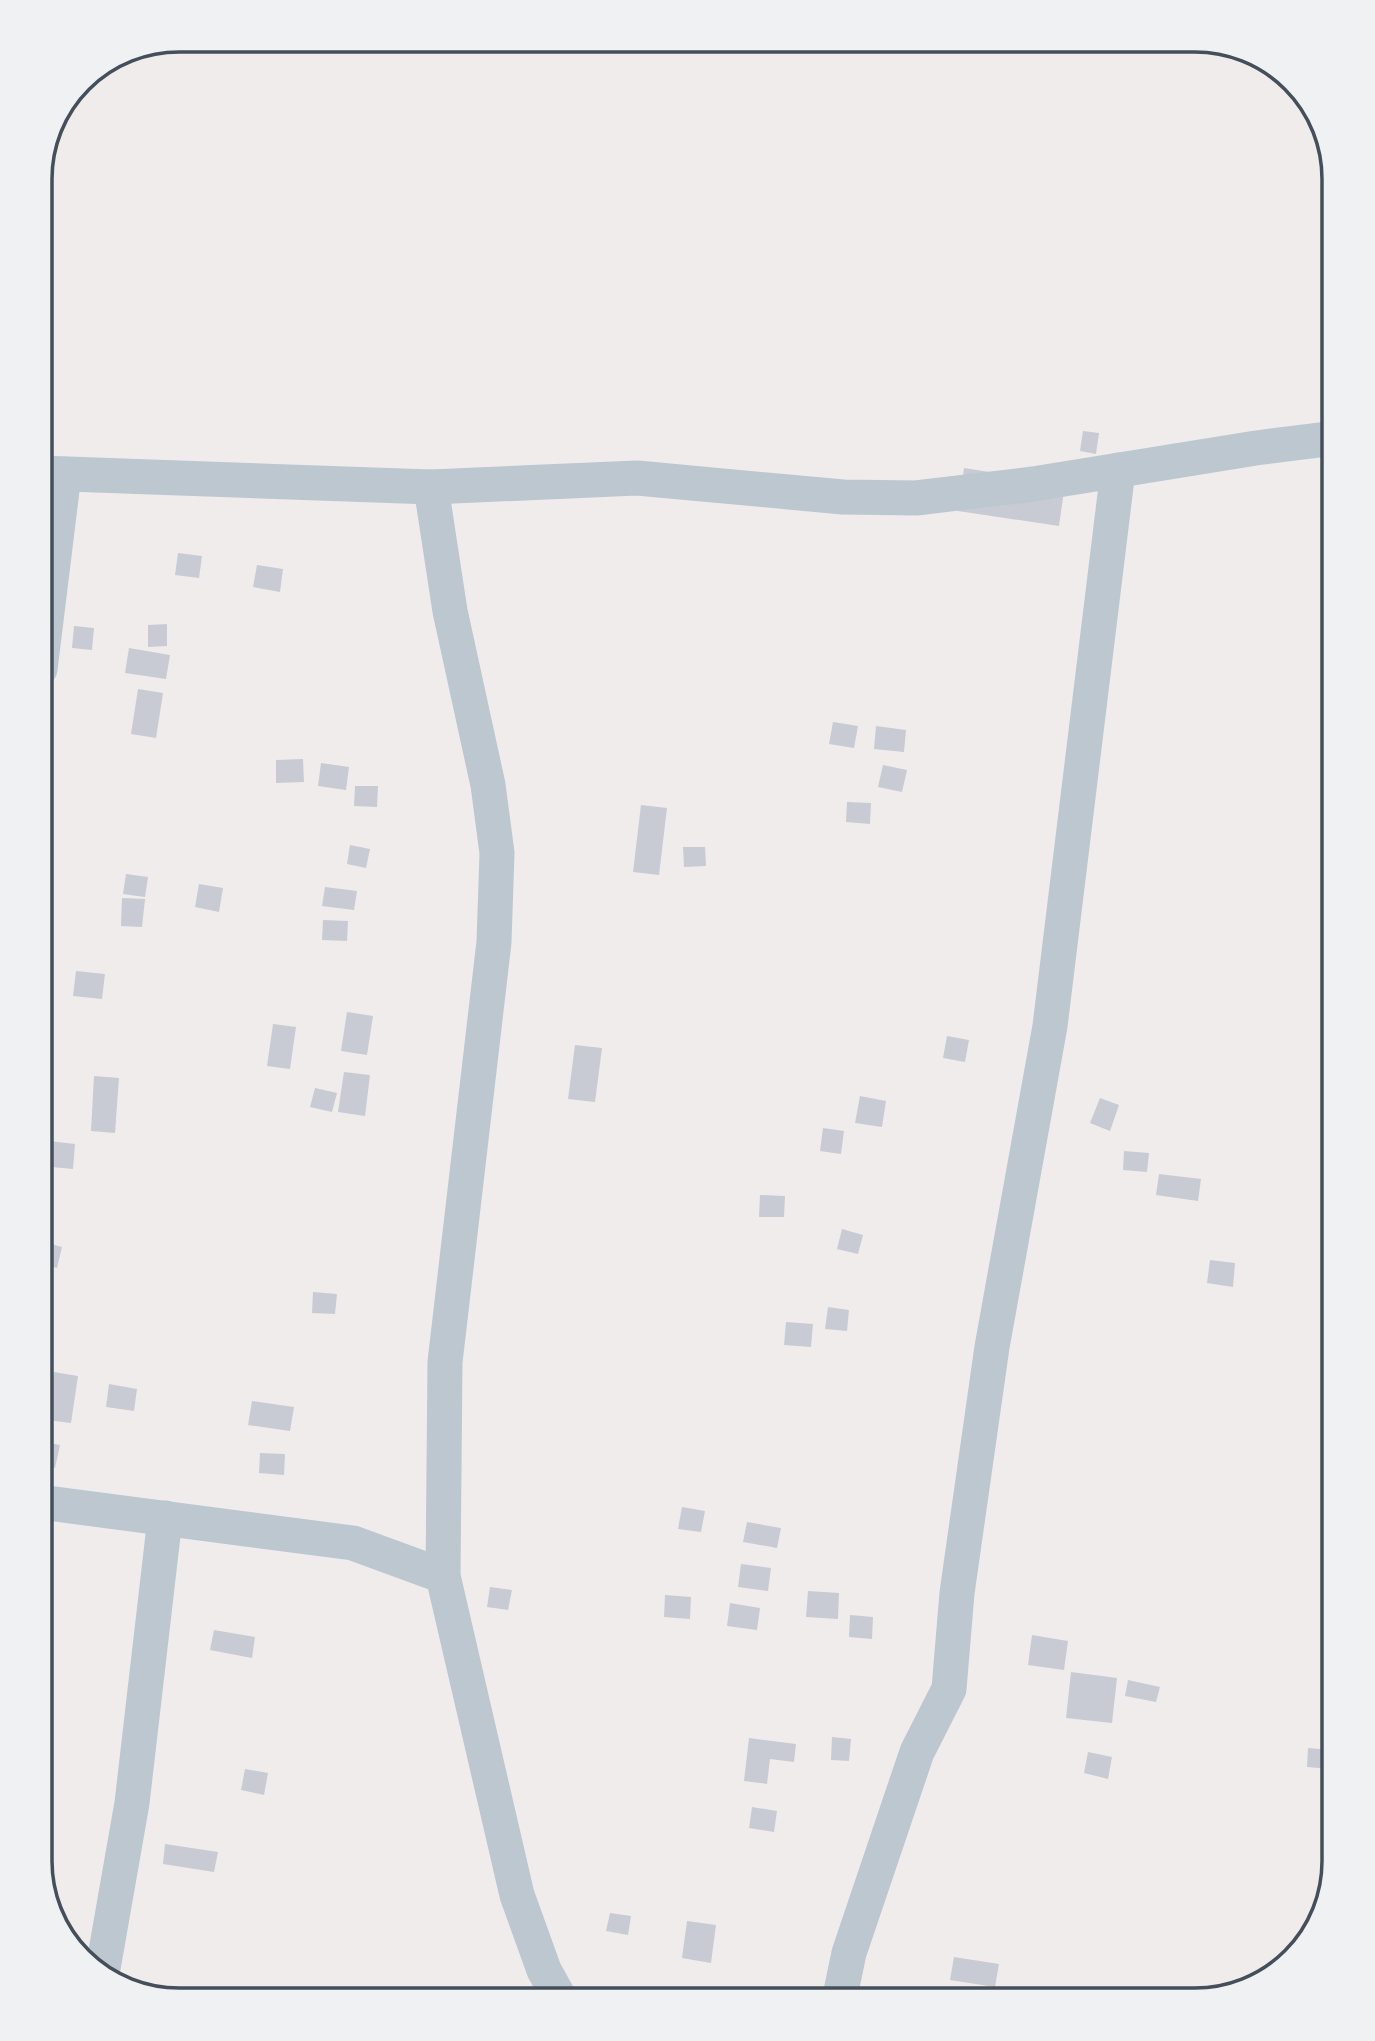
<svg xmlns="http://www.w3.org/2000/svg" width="1375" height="2041" font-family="'PT Sans Narrow',sans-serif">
<rect width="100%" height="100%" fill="#f0ecec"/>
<g fill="#c8cbd3">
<path d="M1083,431L1099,433L1096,454L1080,451Z"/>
<path d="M964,468L1065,484L1059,526L958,511Z"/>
<path d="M178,553L202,556L199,578L175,575Z"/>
<path d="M257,565L283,569L280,592L253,587Z"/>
<path d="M167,624V646L148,647V625Z"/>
<path d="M74,626L94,628L92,650L72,648Z"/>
<path d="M129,648L170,655L166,679L125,673Z"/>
<path d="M138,689L163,693L156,738L131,734Z"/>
<path d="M833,722L858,726L854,748L829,744Z"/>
<path d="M876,726L906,730L904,752L874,749Z"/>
<path d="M303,759L304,782L276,783V760Z"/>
<path d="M321,763L349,767L346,790L318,786Z"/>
<path d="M883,765L907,770L902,792L878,787Z"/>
<path d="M355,786H378L377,807L354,806Z"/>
<path d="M847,802L871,803L870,824L846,822Z"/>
<path d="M641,805L667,808L659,875L633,872Z"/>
<path d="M350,845L370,849L366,868L347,864Z"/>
<path d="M683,847H705L706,866L684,867Z"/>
<path d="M126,874L148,877L145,897L123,894Z"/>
<path d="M199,884L223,888L219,912L195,907Z"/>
<path d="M325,887L357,891L354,910L322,906Z"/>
<path d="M122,898L145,899L142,927L121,926Z"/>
<path d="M323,920L348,921L347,941L322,940Z"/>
<path d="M76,971L105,974L102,999L73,996Z"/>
<path d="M347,1012L373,1016L367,1055L341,1051Z"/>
<path d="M273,1024L296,1027L290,1069L267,1066Z"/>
<path d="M947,1036L969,1040L965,1062L943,1058Z"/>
<path d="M575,1045L602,1048L595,1102L568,1099Z"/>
<path d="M344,1072L370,1075L365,1116L338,1112Z"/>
<path d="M94,1076L119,1078L115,1133L91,1131Z"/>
<path d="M315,1088L337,1093L332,1112L310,1107Z"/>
<path d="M860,1096L886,1101L882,1127L855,1123Z"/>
<path d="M1100,1098L1119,1105L1110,1131L1090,1123Z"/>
<path d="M823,1128L844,1131L841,1154L820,1151Z"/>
<path d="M40,1140L75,1144L73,1169L40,1166Z"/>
<path d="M1124,1151L1149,1153L1147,1172L1123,1170Z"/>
<path d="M1159,1174L1201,1179L1198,1201L1156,1195Z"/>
<path d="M760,1195L785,1196L784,1217H759Z"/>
<path d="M842,1229L863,1235L858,1254L837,1249Z"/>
<path d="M40,1241L62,1247L57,1268L40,1264Z"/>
<path d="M1210,1260L1235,1263L1233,1287L1207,1283Z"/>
<path d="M313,1292L337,1294L335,1314L312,1313Z"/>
<path d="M828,1307L849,1310L847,1331L825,1329Z"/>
<path d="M786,1322L813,1324L811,1347L784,1345Z"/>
<path d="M54,1372L78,1376L71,1423L47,1420Z"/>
<path d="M109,1384L137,1389L134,1411L106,1407Z"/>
<path d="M252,1401L294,1407L290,1431L248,1425Z"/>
<path d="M40,1441L60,1445L55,1468L40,1465Z"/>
<path d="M260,1453L285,1454L284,1475L259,1473Z"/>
<path d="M682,1507L705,1511L701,1532L678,1529Z"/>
<path d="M747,1522L781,1528L777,1548L743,1542Z"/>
<path d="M741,1564L771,1568L768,1591L738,1587Z"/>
<path d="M490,1587L512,1590L508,1610L487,1607Z"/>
<path d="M808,1591L839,1593L838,1619L806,1617Z"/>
<path d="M665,1595L691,1597L690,1619L664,1617Z"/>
<path d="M730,1603L760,1608L757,1630L727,1626Z"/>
<path d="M850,1615L873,1617L872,1639L849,1637Z"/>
<path d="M214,1630L255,1637L252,1658L210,1650Z"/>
<path d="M1032,1635L1068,1641L1064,1670L1028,1665Z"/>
<path d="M1071,1672L1117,1678L1112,1723L1066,1718Z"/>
<path d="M1128,1680L1160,1687L1156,1702L1125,1696Z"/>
<path d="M832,1737L851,1739L849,1761L831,1760Z"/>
<path d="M749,1738L796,1744L794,1762L770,1759L767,1784L744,1781Z"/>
<path d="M1308,1748L1332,1750L1330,1769L1307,1767Z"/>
<path d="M1088,1752L1112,1757L1108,1779L1084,1773Z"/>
<path d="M245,1769L268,1773L264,1795L241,1790Z"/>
<path d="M752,1807L777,1811L774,1832L749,1828Z"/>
<path d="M165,1844L218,1852L214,1872L163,1864Z"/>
<path d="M610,1913L631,1916L628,1935L606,1931Z"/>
<path d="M687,1921L716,1925L711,1963L682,1958Z"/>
<path d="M954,1957L999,1964L995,1987L950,1980Z"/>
</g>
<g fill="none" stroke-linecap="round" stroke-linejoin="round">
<g stroke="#bcc7d0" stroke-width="35">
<path d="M40,473L431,487L637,478L843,497L916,498L1033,484L1256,448L1335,438"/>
<path d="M431,487L450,611L488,785L497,853L494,942L445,1362L443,1576L517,1895L544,1970L561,2001"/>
<path d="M40,669L64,474"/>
<path d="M40,1502L353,1543L443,1576"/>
<path d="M102,1974L132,1803L165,1518"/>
<path d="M839,2001L849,1953L917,1752L949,1689L957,1593L992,1347L1050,1026L1118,470"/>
</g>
</g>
<path d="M0 0H1375V2041H0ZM179 52H1195A127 127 0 0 1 1322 179V1861A127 127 0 0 1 1195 1988H179A127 127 0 0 1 52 1861V179A127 127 0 0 1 179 52Z" fill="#f0f1f2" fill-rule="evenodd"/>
<path fill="none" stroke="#444f5b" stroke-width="3.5" d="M179 52H1195A127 127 0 0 1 1322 179V1861A127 127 0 0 1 1195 1988H179A127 127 0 0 1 52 1861V179A127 127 0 0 1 179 52Z"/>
</svg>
